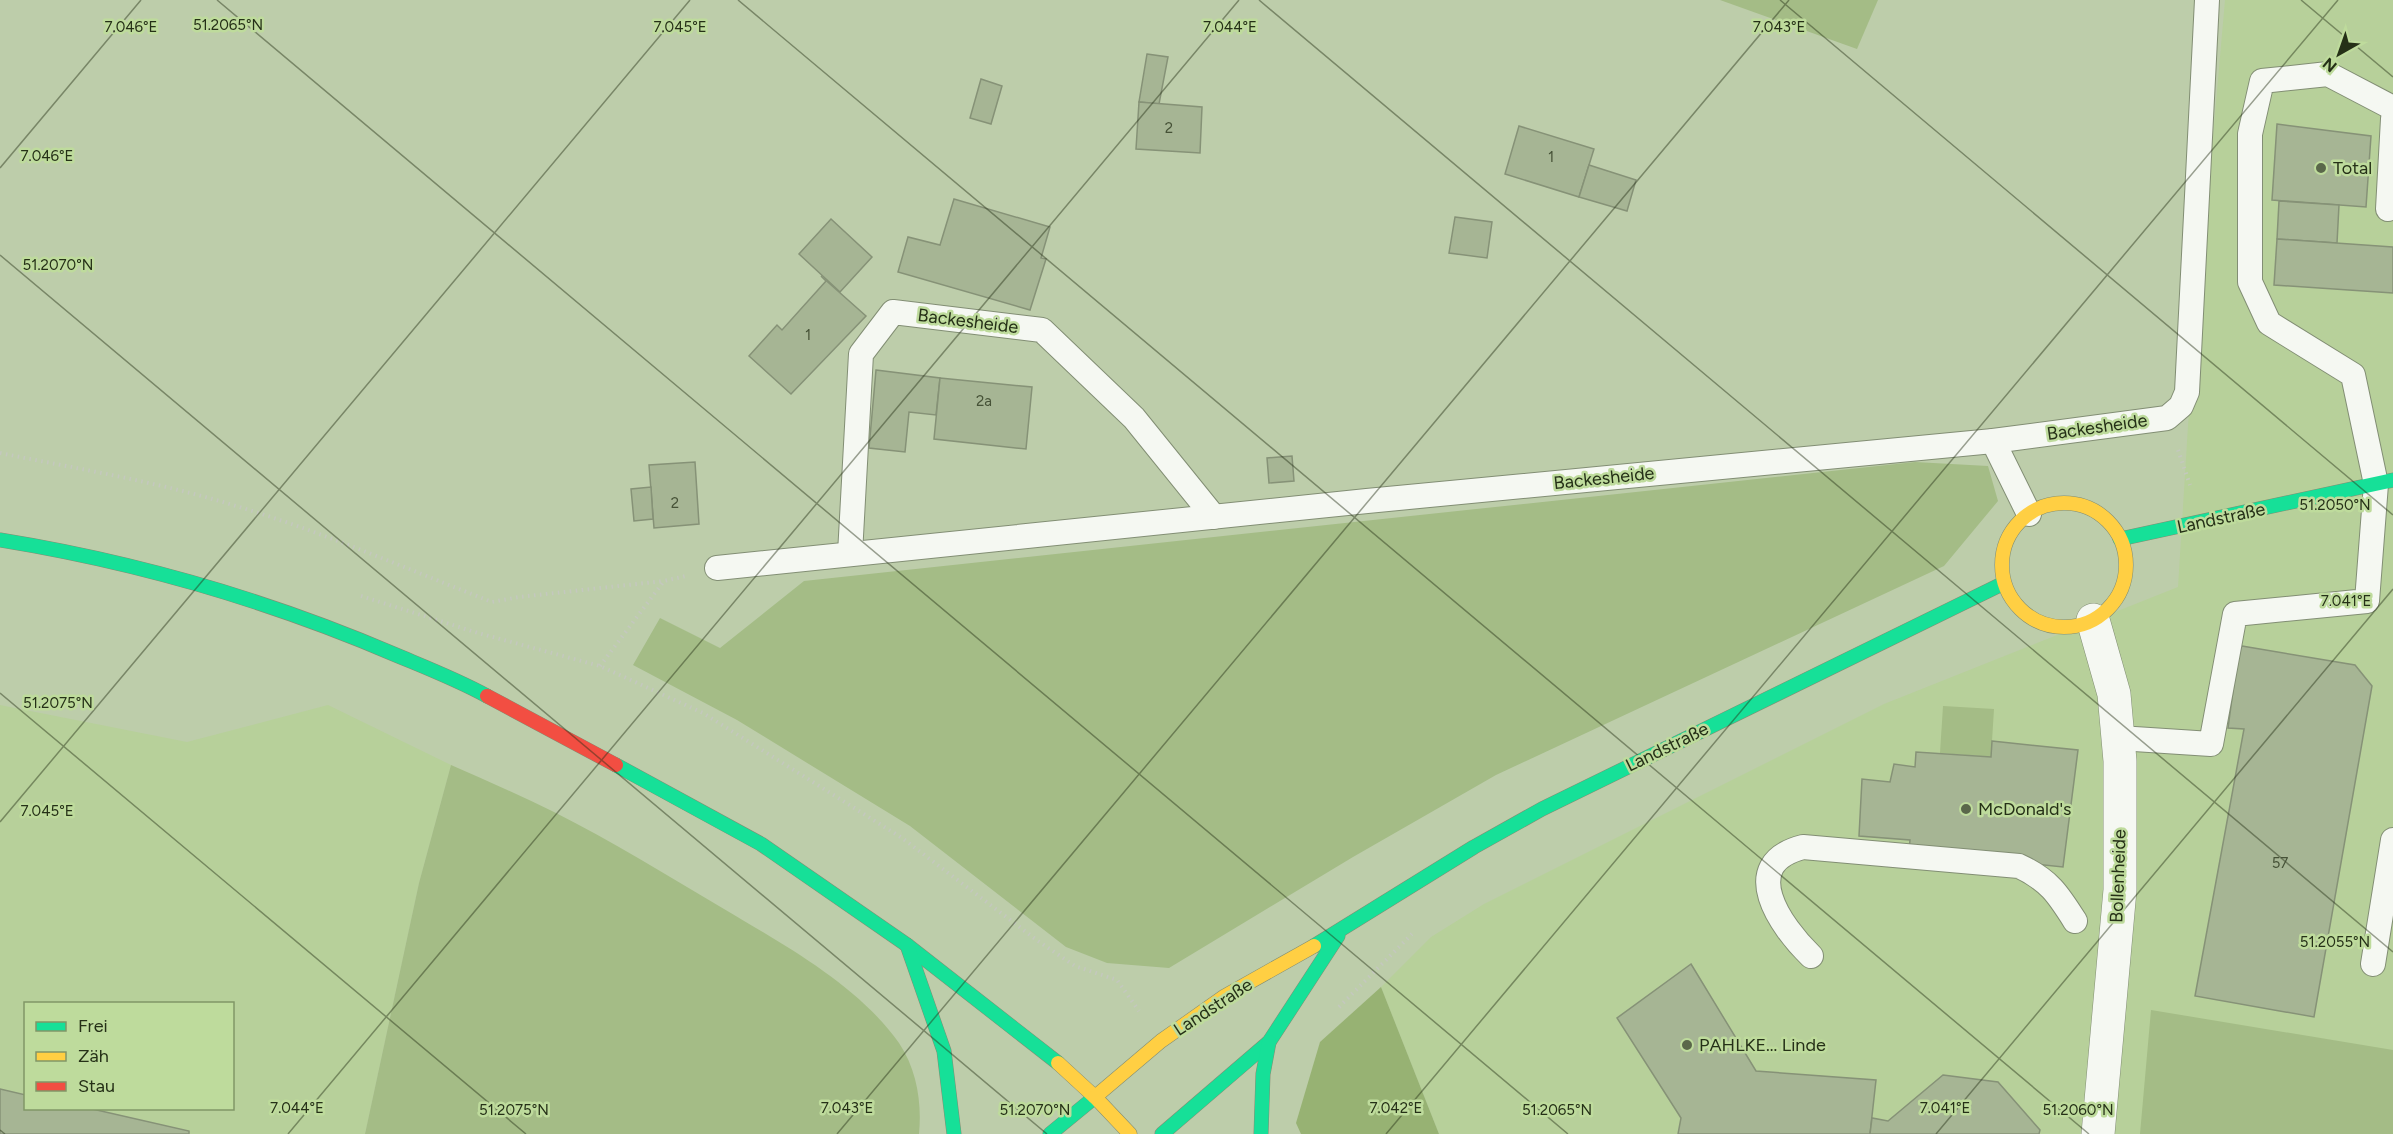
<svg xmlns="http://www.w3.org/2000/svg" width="2393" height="1134" font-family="Figtree,sans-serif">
<rect width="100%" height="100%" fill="#bdcdaa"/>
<g fill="#b7d09a" fill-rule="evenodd">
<path d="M2225,0H2393V1134H1439L1381,987L1431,937L1484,904L1884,704L2178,587L2189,410Z"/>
<path d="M0,705L187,742L328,705L451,765L419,883L365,1134H0ZM26,1004H232V1108H26Z"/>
</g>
<g fill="#a4bc86">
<path d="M1720,0H1878L1857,49Z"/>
<path d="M1915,462L1988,466L1998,501L1944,566L1496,775L1353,857L1169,968L1107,963L1066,947L910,826L737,720L633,665L660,618L720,648L804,581Z"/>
<path d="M1943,706L1994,709L1991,757L1940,753Z"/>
<path d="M451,765C486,780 521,796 554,812C612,841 668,876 724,909C784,945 858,985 899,1043C917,1070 922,1103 919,1134H365L419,883Z"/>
<path d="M2151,1010L2393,1050V1134H2140Z"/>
</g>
<path fill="#97b273" d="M1381,987L1439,1134H1301L1296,1123L1320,1042Z"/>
<g fill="#a6b594" stroke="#869277" stroke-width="1.5">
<path d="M1147,54L1168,57L1159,104L1139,102Z"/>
<path d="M981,79L1002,86L991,124L970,118Z"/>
<path d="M1139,102L1202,107L1200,153L1136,149Z"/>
<path d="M2277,124L2371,136L2366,207L2272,200Z"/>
<path d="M1519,126L1594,149L1579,197L1505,174Z"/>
<path d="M1589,165L1636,180L1627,211L1579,197Z"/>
<path d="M954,199L1050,227L1041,258L1046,259L1030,310L898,272L908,237L940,245Z"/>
<path d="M2279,201L2339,205L2337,243L2277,239Z"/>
<path d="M1455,217L1492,222L1487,258L1449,253Z"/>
<path d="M831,219L872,257L840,292L799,254Z"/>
<path d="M2277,239L2393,247V293L2274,285Z"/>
<path d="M821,276L866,316L791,394L749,356L777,325L782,330L826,281Z"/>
<path d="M876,370L940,378L936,415L909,412L905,452L869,448Z"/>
<path d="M940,378L1032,387L1026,449L934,439Z"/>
<path d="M1292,456L1294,481L1269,483L1267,458Z"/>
<path d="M695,462L699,524L654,528L649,465Z"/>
<path d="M651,487L653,519L634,521L631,489Z"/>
<path d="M2242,646L2355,665L2372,686L2314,1017L2195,996L2244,729L2228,728L2238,654Z"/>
<path d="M1992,741L2078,750L2063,867L1909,851L1910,840L1859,836L1862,779L1890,782L1894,764L1915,767L1916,752L1991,757Z"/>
<path d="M1691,964L1756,1071L1876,1080L1870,1134H1678L1681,1118L1617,1018Z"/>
<path d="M1943,1075L1998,1082L2040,1130L2039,1134H1870L1872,1118L1888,1121Z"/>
<path d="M0,1089L26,1095V1108H88L189,1131V1134H0Z"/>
</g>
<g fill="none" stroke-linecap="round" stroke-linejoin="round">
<g stroke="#828e74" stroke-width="26">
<g id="lane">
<path d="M2388,209L2393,119"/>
<path d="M1993,441L2029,514"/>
<path d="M850,554L861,354L893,312L1042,330L1134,418L1214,517"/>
<path d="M717,568L1367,501L1993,441L2167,418L2181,406L2187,392L2207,0"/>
<path d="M2119,738L2211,744L2235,614L2367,601L2376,484L2353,375L2269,323L2250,282V134L2262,81L2328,74L2393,108"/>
<path d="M1811,956C1781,927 1736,864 1803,847L2019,866C2049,880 2058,894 2075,921"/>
<path d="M2373,964L2393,840"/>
</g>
</g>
<g stroke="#828e74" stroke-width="34">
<path id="street" d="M2093,620L2114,694L2120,761V890L2098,1134"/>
</g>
<g stroke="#828e74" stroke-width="15">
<g id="fast">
<path d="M2120,539L2393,480"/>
<path d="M0,540C136,562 270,601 396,655C427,668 458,680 487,696"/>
<path d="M616,765L761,844L907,945L1058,1063"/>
<path d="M907,945L944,1051L954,1134"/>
<path d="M1314,946L1474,847L1542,809L2004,583"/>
<path d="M1050,1134L1095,1097"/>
<path d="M1162,1134L1269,1042L1338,936"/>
<path d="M1261,1134L1263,1074L1269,1042"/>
</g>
</g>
<g stroke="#828e74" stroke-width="15">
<g id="slow">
<circle cx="2064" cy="565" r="62"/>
<path d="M1058,1063L1095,1097L1130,1134"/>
<path d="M1095,1097L1161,1041L1225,996L1314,946"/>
</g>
</g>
<g stroke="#828e74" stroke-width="15">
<path id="jam" d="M487,696L616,765"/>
</g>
<g stroke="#c4c8be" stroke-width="4" stroke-dasharray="1.5 4.5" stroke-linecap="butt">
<path d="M2178,450L2190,485"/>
<path d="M0,453C79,469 159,482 236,506C323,532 407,569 492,602L519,597L664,581"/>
<path d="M361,596L478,633L600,666L703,713L902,838L1038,941L1075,966L1117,980L1139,1011"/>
<path d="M600,666L664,581L686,576"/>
<path d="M1339,1007L1412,934"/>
</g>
<use href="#lane" stroke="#f5f8f2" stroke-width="24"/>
<use href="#street" stroke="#f5f8f2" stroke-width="33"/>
<use href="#fast" stroke="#16e098" stroke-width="14"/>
<use href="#slow" stroke="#ffcf43" stroke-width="14"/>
<use href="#jam" stroke="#f24e42" stroke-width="14"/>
</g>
<path fill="none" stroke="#253017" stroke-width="1.5" stroke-opacity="0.45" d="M217,0L1568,1134M738,0L2089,1134M1259,0L2393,952M1780,0L2393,515M2301,0L2393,77M0,168L141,0M0,255L1047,1134M0,693L526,1134M0,822L690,0M0,1130L5,1134M288,1134L1239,0M837,1134L1789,0M1386,1134L2338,0M1936,1134L2393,589"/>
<g fill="#5a674a" stroke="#bedb9c" stroke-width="2">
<circle cx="2321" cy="168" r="6"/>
<circle cx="1966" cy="809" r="6"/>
<circle cx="1687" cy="1045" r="6"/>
</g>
<g text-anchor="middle" stroke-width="5" stroke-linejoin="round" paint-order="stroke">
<g font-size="15" fill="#465237">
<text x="1169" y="133">2</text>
<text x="1551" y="162">1</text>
<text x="808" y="340">1</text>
<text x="984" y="406">2a</text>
<text x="675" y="508">2</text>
<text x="2280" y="868">57</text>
</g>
<g font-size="18" fill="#253017" stroke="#bedb9c" text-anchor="start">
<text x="2333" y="174">Total</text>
<text x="1978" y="815">McDonald's</text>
<text x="1699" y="1051">PAHLKE... Linde</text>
</g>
<g font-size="18" fill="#253017" stroke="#bedb9c">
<text transform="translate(968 321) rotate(7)" y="6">Backesheide</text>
<text transform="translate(2097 427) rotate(-8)" y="6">Backesheide</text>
<text transform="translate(1604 478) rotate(-6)" y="6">Backesheide</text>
<text transform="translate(2221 518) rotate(-12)" y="6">Landstraße</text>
<text transform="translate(1667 747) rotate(-26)" y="6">Landstraße</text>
<text transform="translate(2118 876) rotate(-88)" y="6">Bollenheide</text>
<text transform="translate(1213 1007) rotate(-33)" y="6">Landstraße</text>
</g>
</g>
<g font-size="15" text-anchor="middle" fill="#253017" stroke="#bedb9c" stroke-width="5" stroke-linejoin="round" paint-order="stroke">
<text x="228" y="30">51.2065°N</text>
<text x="131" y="32">7.046°E</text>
<text x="680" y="32">7.045°E</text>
<text x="1230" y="32">7.044°E</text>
<text x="1779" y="32">7.043°E</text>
<text x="47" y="161">7.046°E</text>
<text x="58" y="270">51.2070°N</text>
<text x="2335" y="510">51.2050°N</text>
<text x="2346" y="606">7.041°E</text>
<text x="58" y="708">51.2075°N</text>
<text x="47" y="816">7.045°E</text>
<text x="2335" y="947">51.2055°N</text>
<text x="297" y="1113">7.044°E</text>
<text x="847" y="1113">7.043°E</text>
<text x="1396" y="1113">7.042°E</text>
<text x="1945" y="1113">7.041°E</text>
<text x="514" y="1115">51.2075°N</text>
<text x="1035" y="1115">51.2070°N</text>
<text x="1557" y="1115">51.2065°N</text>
<text x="2078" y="1115">51.2060°N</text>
</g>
<rect x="24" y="1002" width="210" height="108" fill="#bedb9c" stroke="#819767" stroke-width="1.5"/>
<rect x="36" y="1022" width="30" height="9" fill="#16e098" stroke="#819767" stroke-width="1.5"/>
<text x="78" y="1032" font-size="18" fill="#253017">Frei</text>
<rect x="36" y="1052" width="30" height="9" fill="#ffcf43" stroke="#819767" stroke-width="1.5"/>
<text x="78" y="1062" font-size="18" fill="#253017">Zäh</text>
<rect x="36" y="1082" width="30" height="9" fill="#f24e42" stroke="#819767" stroke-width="1.5"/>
<text x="78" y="1092" font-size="18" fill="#253017">Stau</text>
<g transform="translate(2339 54) rotate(220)" stroke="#bedb9c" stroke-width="4.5" paint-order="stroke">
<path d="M0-4.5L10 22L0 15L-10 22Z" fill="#253017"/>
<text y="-9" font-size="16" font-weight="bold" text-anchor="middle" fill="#253017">N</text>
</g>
</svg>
